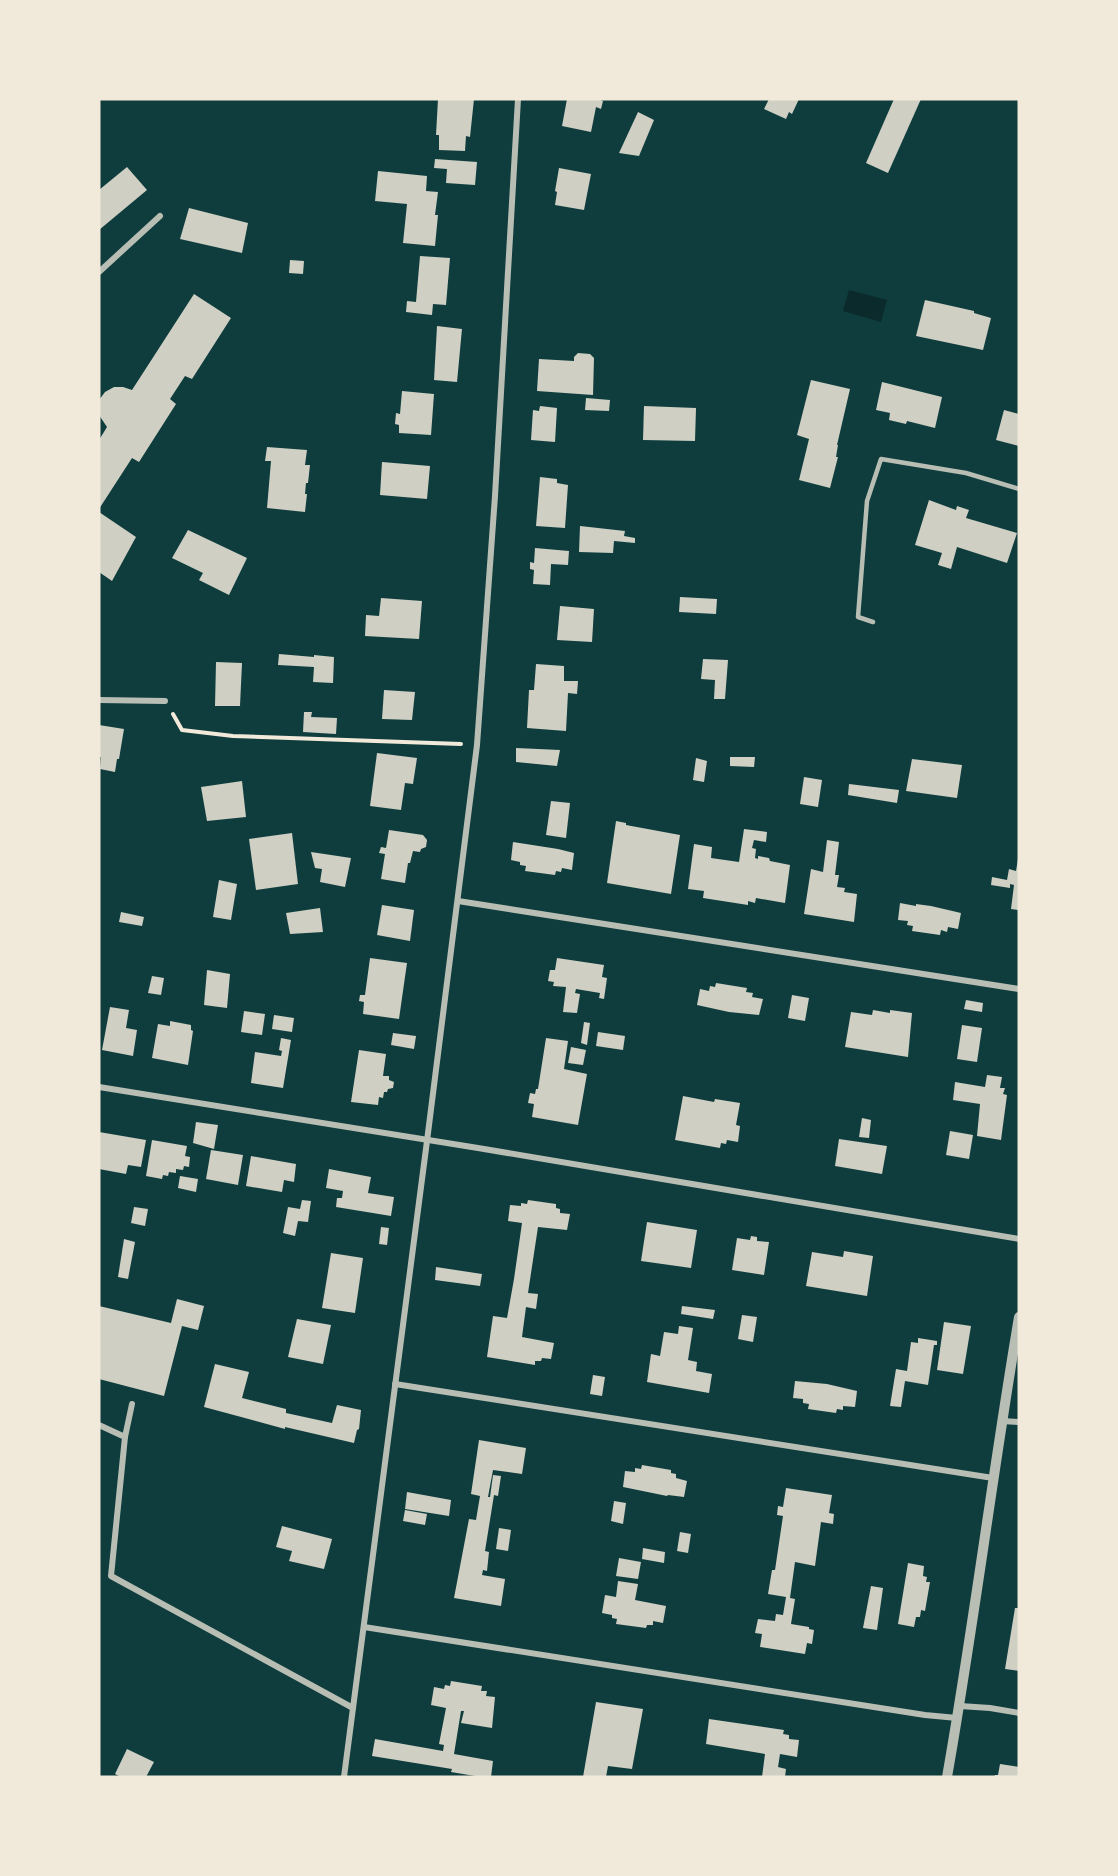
<svg xmlns="http://www.w3.org/2000/svg" width="1118" height="1876" font-family="'Source Serif 4',serif">
<rect width="100%" height="100%" fill="#0f3d3e"/>
<path fill="#0a2a2b" d="M849,290L887,300L881,322L843,311Z"/>
<g fill="#cfcfc3">
<path d="M438,99H474L470,137L466,136L465,151L439,150V135H436Z"/>
<path d="M567,99H598L603,101L601,109L596,107L591,132L562,126Z"/>
<path d="M769,99H799L792,114L789,112L786,119L764,109Z"/>
<path d="M894,99H921L888,173L866,163Z"/>
<path d="M638,112L654,120L639,156L619,153Z"/>
<path d="M435,159L477,162L475,185L446,183L447,169L434,168Z"/>
<path d="M127,167L147,190L99,230V190Z"/>
<path d="M559,168L591,174L584,210L555,205L557,192L555,191Z"/>
<path d="M378,171L427,176L426,191L438,192L435,215H438L435,246L403,243L407,204L375,201Z"/>
<path d="M189,208L248,223L242,253L180,239Z"/>
<path d="M420,256L450,258L446,305L433,304L432,315L406,312L407,301L416,302Z"/>
<path d="M290,260L304,261L303,274L289,273Z"/>
<path d="M194,294L231,318L192,379L185,376L170,399L176,404L139,462L132,458L99,509V440L107,427L99,415V400L105,392L114,387H123L132,390Z"/>
<path d="M925,300L974,311V313L991,318L983,350L916,336Z"/>
<path d="M437,326L462,329L457,382L434,380Z"/>
<path d="M578,353L590,354L594,358L593,395L537,391L539,359L574,361V357Z"/>
<path d="M811,380L850,389L837,445H838L836,457H838L830,488L799,480L809,439L797,435Z"/>
<path d="M882,382L942,397L935,428L907,421L906,424L889,420L890,413L876,410Z"/>
<path d="M402,391L434,394L431,435L399,433V425L395,424L396,413L400,414Z"/>
<path d="M586,398L610,400L609,411L585,410Z"/>
<path d="M540,406L557,408L555,442L531,440L533,410L539,411Z"/>
<path d="M644,406L696,408L695,441L643,440Z"/>
<path d="M1004,410L1019,414V446L996,440Z"/>
<path d="M267,447L307,450L305,465H310L308,483H306L305,494H307L305,512L267,508L271,461H265Z"/>
<path d="M382,462L430,466L427,499L380,495Z"/>
<path d="M540,477L557,479V483L568,485L565,528L536,526Z"/>
<path d="M929,500L956,510L957,506L969,510L966,518L1017,533L1007,563L957,547L951,569L938,565L942,553L915,545Z"/>
<path d="M99,512L136,537L112,581L99,572Z"/>
<path d="M580,526L625,531L624,536L635,538V543L614,541L613,553L579,552Z"/>
<path d="M188,530L247,558L229,595L199,580L203,573L172,558Z"/>
<path d="M535,548L569,551L568,565L551,564L550,585L533,584L534,570L530,569V562L534,563Z"/>
<path d="M680,597L717,599L716,614L679,612Z"/>
<path d="M381,598L422,601L419,639L365,636L366,615L379,616Z"/>
<path d="M560,606L594,609L592,642L557,640Z"/>
<path d="M279,654L314,657V655L334,657L333,683L313,682L314,667L278,665Z"/>
<path d="M703,659L728,660L725,699H714L715,680L701,679Z"/>
<path d="M216,662L242,663L240,706H215Z"/>
<path d="M536,664L564,666V681H578L577,694L568,693L566,731L527,728L529,690H534Z"/>
<path d="M384,690L415,692L412,720L382,719Z"/>
<path d="M304,712H312L311,717L337,718L336,734L303,732Z"/>
<path d="M99,725L124,729L119,759H117L115,772L100,769L101,757H99Z"/>
<path d="M516,748L560,750L557,766L516,762Z"/>
<path d="M377,753L417,758L413,784L405,783L401,810L370,806Z"/>
<path d="M730,757H755L754,767L730,766Z"/>
<path d="M696,758L707,761L704,782L693,780Z"/>
<path d="M912,759L962,765L957,798L906,791Z"/>
<path d="M804,777L822,780L818,807L800,804Z"/>
<path d="M242,781L246,817L207,821L201,787Z"/>
<path d="M849,784L899,790L897,803L848,795Z"/>
<path d="M551,801L570,803L566,838L546,835Z"/>
<path d="M616,821L626,823V825L680,835L671,894L607,883Z"/>
<path d="M744,829L767,832L766,842L754,840L752,848L756,849L755,858L758,859V856L769,858L770,861L790,865L785,903L756,898L755,903L748,901V905L703,898L704,891L688,889L694,844L712,847L711,858L739,862Z"/>
<path d="M389,830L423,835L427,840L426,847L421,849L420,852L413,851L410,863H408L405,883L381,879L385,854L379,853L381,847L386,848Z"/>
<path d="M292,833L298,884L256,890L249,839Z"/>
<path d="M827,840L839,842L835,875H839L837,887L845,888L844,892L857,894L854,922L804,914L811,869L823,872Z"/>
<path d="M513,842L558,849L574,853L572,870L562,868L561,872L556,871L555,875L525,871L526,866L520,865V862L511,860Z"/>
<path d="M311,852L351,858L345,887L320,882L322,869L315,868Z"/>
<path d="M1018,859H1019V910L1011,909L1014,885L1010,884V888L991,885L992,877L1007,880L1009,869L1016,871Z"/>
<path d="M219,880L237,884L231,920L213,917Z"/>
<path d="M900,903L916,906V904L931,906L961,913L958,929L948,927L947,932L941,930L940,935L912,931L913,926L907,925L908,921L898,920Z"/>
<path d="M382,905L414,910L410,941L377,935Z"/>
<path d="M320,908L323,932L290,934L286,913Z"/>
<path d="M121,912L144,917L142,926L119,922Z"/>
<path d="M370,958L407,963L399,1019L363,1014L364,1002L359,1001L360,995H365Z"/>
<path d="M557,958L604,965L602,977L607,978L604,999L599,998L600,993L576,989L575,993L580,994L577,1013L563,1012L566,987L553,986L554,982L548,981L550,970H555Z"/>
<path d="M207,970L230,974L227,1008L204,1005Z"/>
<path d="M152,976L164,978L161,995L148,993Z"/>
<path d="M716,983L747,988L746,992L753,993L752,997L763,999L759,1015L729,1012L697,1005L700,989L709,991L710,986L715,987Z"/>
<path d="M792,995L809,998L805,1021L788,1018Z"/>
<path d="M966,1000L983,1003L982,1012L964,1009Z"/>
<path d="M110,1007L129,1010L126,1028L137,1030L133,1056L102,1050Z"/>
<path d="M873,1010L890,1013V1010L912,1013L908,1057L845,1047L851,1012L872,1015Z"/>
<path d="M244,1011L265,1014L262,1035L241,1032Z"/>
<path d="M274,1015L294,1018L292,1032L272,1029Z"/>
<path d="M170,1021L191,1025V1030L193,1031L188,1065L152,1058L158,1024L170,1026Z"/>
<path d="M584,1022L590,1023L587,1045L581,1043Z"/>
<path d="M962,1025L982,1028L977,1062L957,1059Z"/>
<path d="M598,1032L625,1036L623,1050L596,1046Z"/>
<path d="M393,1033L416,1036L414,1049L391,1045Z"/>
<path d="M281,1038L291,1040L283,1088L251,1083L255,1052L281,1056L282,1051L279,1050Z"/>
<path d="M546,1038L568,1041L564,1069L587,1074L578,1125L532,1117L534,1104L528,1103L530,1093L535,1094L536,1089H538Z"/>
<path d="M571,1047L586,1050L583,1065L568,1063Z"/>
<path d="M359,1050L386,1054L383,1076H389V1080L394,1082L393,1088L388,1089L387,1092H384L383,1098L379,1097L378,1105L351,1102Z"/>
<path d="M987,1075L1002,1077L1000,1088H1005L1003,1094L1007,1095L1001,1140L977,1136L980,1104L953,1100L955,1082L985,1087Z"/>
<path d="M683,1096L714,1102L715,1099L740,1103L736,1125L740,1126L738,1142L727,1140L726,1144L721,1143L720,1148L675,1140Z"/>
<path d="M862,1118L871,1120L869,1138L859,1137Z"/>
<path d="M196,1122L218,1125L214,1149L193,1143Z"/>
<path d="M950,1131L973,1135L969,1159L946,1155Z"/>
<path d="M99,1132L146,1140L141,1167L128,1165L126,1174L99,1169Z"/>
<path d="M839,1139L887,1146L882,1174L835,1166Z"/>
<path d="M152,1140L187,1146L185,1156L190,1157L189,1167L184,1166L183,1170L176,1169V1173L169,1172L168,1176L163,1175L162,1179L146,1176Z"/>
<path d="M211,1150L243,1155L238,1185L206,1179Z"/>
<path d="M251,1156L296,1164L294,1182L284,1180L282,1192L246,1186Z"/>
<path d="M329,1169L371,1177L368,1193L394,1197L391,1216L336,1207L337,1198H342L343,1191L326,1188Z"/>
<path d="M180,1176L198,1179L196,1192L178,1188Z"/>
<path d="M302,1200L311,1201L308,1222L298,1221L295,1236L283,1233L288,1207L300,1209Z"/>
<path d="M528,1200L556,1204V1208L560,1209V1213L570,1214L567,1230L538,1227L528,1293L538,1294L536,1309L526,1307L522,1337L554,1343L551,1359L542,1358L541,1361H535V1365L487,1357L493,1316L507,1318L514,1279L522,1223L508,1221L510,1205L521,1206V1203L527,1204Z"/>
<path d="M134,1207L148,1209L145,1226L131,1223Z"/>
<path d="M647,1222L697,1230L691,1268L641,1261Z"/>
<path d="M381,1227L389,1228L387,1245L379,1244Z"/>
<path d="M751,1236L757,1237V1241L769,1242L764,1275L732,1270L737,1238L750,1240Z"/>
<path d="M124,1239L135,1242L128,1279L118,1277Z"/>
<path d="M844,1251L873,1256L867,1296L806,1286L812,1252L843,1257Z"/>
<path d="M331,1253L363,1258L355,1313L322,1308Z"/>
<path d="M436,1267L482,1274L480,1286L435,1280Z"/>
<path d="M177,1299L204,1306L198,1330L182,1326L164,1396L99,1379V1306L171,1323Z"/>
<path d="M682,1306L715,1310L713,1319L681,1314Z"/>
<path d="M742,1315L757,1317L753,1342L738,1339Z"/>
<path d="M297,1319L331,1325L323,1364L288,1357Z"/>
<path d="M944,1322L971,1326L963,1374L937,1370Z"/>
<path d="M679,1326L693,1328L688,1360L697,1362L696,1371L712,1374L709,1393L647,1382L651,1354L660,1356L664,1332L678,1334Z"/>
<path d="M918,1338L937,1341V1345H934L928,1385L905,1381L901,1407L890,1406L896,1369L907,1371L911,1342L918,1343Z"/>
<path d="M215,1364L249,1372L242,1398L286,1409V1413L332,1423L337,1405L361,1410L359,1429L357,1430L354,1443L285,1427V1429L204,1407Z"/>
<path d="M593,1375L605,1377L602,1396L590,1394Z"/>
<path d="M795,1381L827,1384L857,1391L855,1407L843,1406V1410L837,1409L836,1413L808,1409L809,1404L803,1403V1399L793,1398Z"/>
<path d="M479,1440L526,1448L522,1474L493,1470L488,1497H490L493,1475L501,1476L498,1496L494,1495L485,1551L489,1552L487,1571L483,1570L482,1575L505,1579L501,1606L454,1598L469,1519L476,1520L480,1496L471,1494Z"/>
<path d="M642,1465L671,1470V1473L676,1474V1478L687,1481L684,1497L668,1495L667,1496L623,1487L625,1471L635,1472V1468L641,1469Z"/>
<path d="M786,1488L832,1495L829,1513L834,1514L833,1524L821,1522L815,1566L795,1562L790,1598L795,1599L791,1624L809,1627V1629L814,1630L812,1644L807,1643L805,1654L760,1647L762,1634L755,1633L758,1619L775,1621L776,1614L783,1615L786,1597L768,1594L772,1570H775L783,1516L777,1515L778,1506L783,1507Z"/>
<path d="M407,1492L451,1500L449,1516L405,1509Z"/>
<path d="M614,1501L626,1503L623,1524L611,1521Z"/>
<path d="M405,1510L427,1514L425,1525L403,1521Z"/>
<path d="M282,1526L332,1539L324,1569L289,1561L292,1551L276,1547Z"/>
<path d="M499,1528L511,1530L508,1551L496,1549Z"/>
<path d="M680,1532L691,1534L688,1553L677,1551Z"/>
<path d="M643,1548L665,1552L664,1563L642,1559Z"/>
<path d="M619,1558L641,1562L638,1579L616,1576Z"/>
<path d="M908,1563L924,1566L923,1576L927,1577L926,1582H930L925,1611L921,1610L920,1617H916L914,1627L898,1624Z"/>
<path d="M618,1581L638,1584L635,1600L666,1606L663,1623L653,1621V1625H647L646,1628L616,1624L617,1619L612,1618V1615L602,1613L605,1595L616,1597Z"/>
<path d="M871,1586L883,1588L877,1630L863,1628Z"/>
<path d="M1015,1608H1019V1671L1005,1669Z"/>
<path d="M451,1681L482,1686L481,1691H487L486,1696L495,1697L492,1728L461,1723L464,1711H461L454,1754L493,1761L491,1777H481L451,1772L452,1769L372,1756L375,1739L443,1751L444,1745L439,1744L446,1708L431,1705L434,1687L444,1689L445,1685L450,1686Z"/>
<path d="M596,1702L643,1709L632,1769L608,1766L606,1777H583Z"/>
<path d="M709,1719L784,1730L783,1734L789,1735V1739L799,1740L797,1757L780,1754L778,1767L786,1769L785,1777H762L765,1754L706,1744Z"/>
<path d="M127,1749L154,1762L146,1777H121L115,1774Z"/>
<path d="M1000,1764L1019,1767V1777H994L995,1775H998Z"/>
</g>
<g fill="none" stroke-linecap="round" stroke-linejoin="round">
<path stroke="#f1e9da" stroke-width="4" d="M173,714L182,730L233,736L461,744"/>
<path stroke="#b8beb3" stroke-width="4.5" d="M873,622L858,617L867,501L881,459L966,473L1019,489"/>
<g stroke="#b8beb3" stroke-width="6">
<path d="M99,272L160,216"/>
<path d="M99,700L165,701"/>
<path d="M458,901L1019,989"/>
<path d="M99,1087L478,1148L1019,1239"/>
<path d="M395,1384L993,1478"/>
<path d="M1002,1421L1019,1422"/>
<path d="M99,1425L125,1437L111,1576L353,1708"/>
<path d="M125,1437L132,1404"/>
<path d="M364,1627L925,1715L957,1718"/>
<path d="M960,1706L990,1708L1019,1713"/>
<path d="M344,1777L427,1141L477,745L495,496L518,99"/>
</g>
<path stroke="#b8beb3" stroke-width="10" d="M947,1777C974,1624 993,1470 1019,1317"/>
</g>
<rect width="1118" height="1876" fill="none" stroke="#f1e9da" stroke-width="201"/>
</svg>
